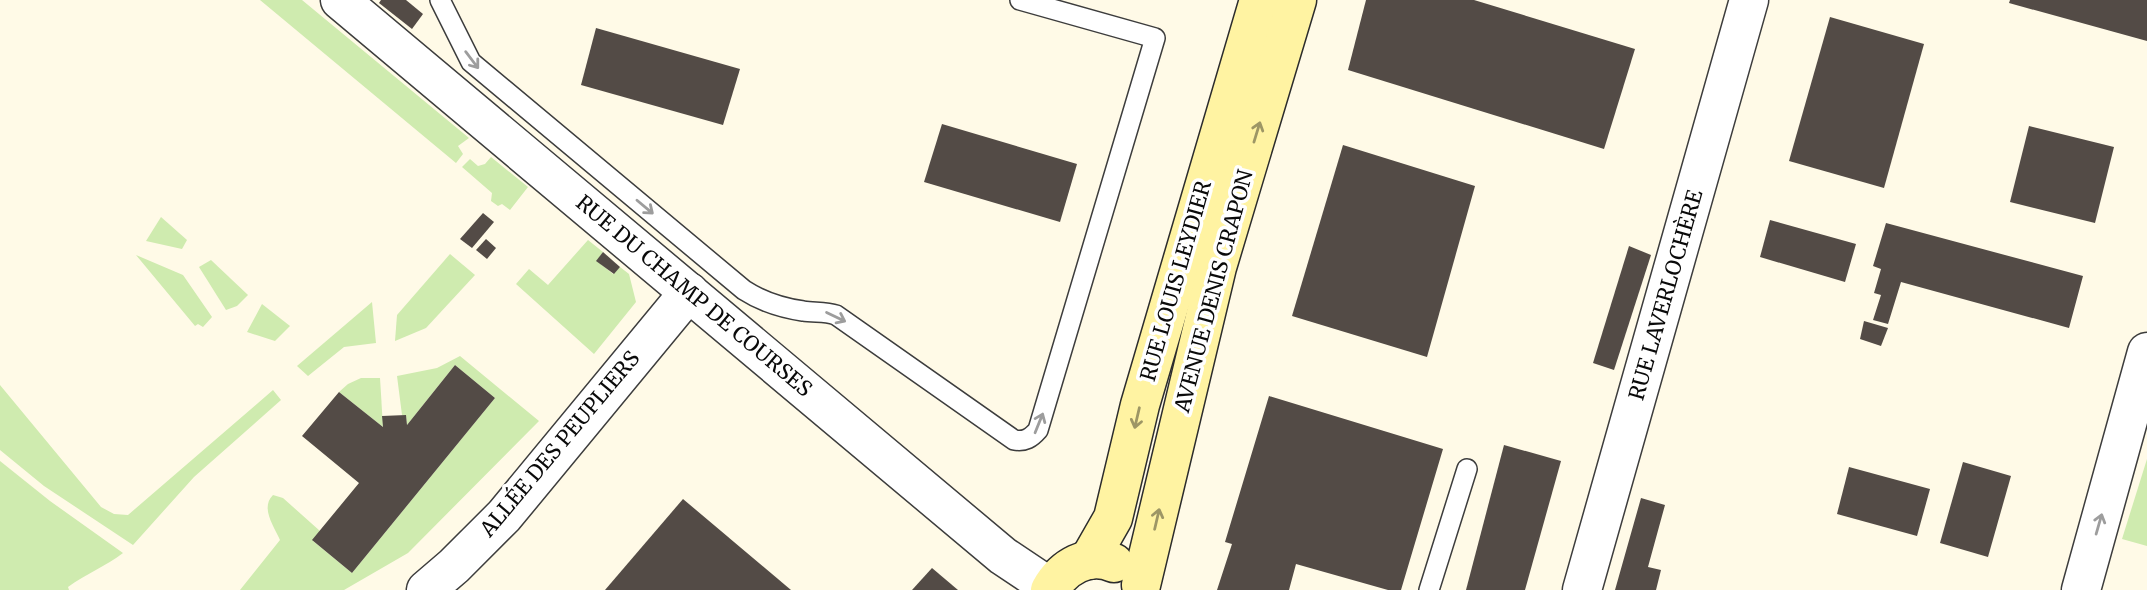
<svg xmlns="http://www.w3.org/2000/svg" width="2147" height="590" font-family="Merriweather,serif">
<rect width="100%" height="100%" fill="#fffae7"/>
<g fill="#cfebaf">
<path d="M260,0H302L469,138L458,146L463,154L456,163Z"/>
<path d="M491,157L528,187L510,210L502,204L498,206L491,201L492,193L462,167L470,159L478,166L485,164Z"/>
<path d="M161,217L187,240L182,249L146,241Z"/>
<path d="M588,240L603,252L597,261L613,274L620,267L629,274L636,302L594,354L516,284L529,269L548,285Z"/>
<path d="M450,254L475,275L426,328L395,341L397,315Z"/>
<path d="M136,255L183,275L212,317L203,327L198,324L195,326Z"/>
<path d="M211,260L248,295L237,306L226,310L199,267Z"/>
<path d="M372,302L376,343L344,347L308,376L297,366Z"/>
<path d="M262,304L290,326L275,341L247,332Z"/>
<path d="M460,356L539,421L408,553L344,590H240L280,540C274,526 260,508 273,495L283,498L320,531L313,541L352,573L495,398L455,365L407,425L406,416L402,415L397,376L437,368Z"/>
<path d="M361,378H380L383,427L339,392L348,384Z"/>
<path d="M0,385L101,507L114,514L128,515L273,390L281,400L194,477L133,545L44,486L0,450Z"/>
<path d="M2147,459V546L2122,539Z"/>
<path d="M0,461L50,501L123,553C106,566 86,574 68,587L69,590H0Z"/>
</g>
<g fill="#534b46">
<path d="M381,0H406L423,14L412,29L379,3Z"/>
<path d="M1366,0H1474L1635,49L1604,149L1348,70Z"/>
<path d="M2010,0H2147V41L2009,3Z"/>
<path d="M1830,17L1924,44L1884,188L1789,161Z"/>
<path d="M596,28L740,69L723,125L581,85Z"/>
<path d="M942,124L1077,164L1060,222L924,182Z"/>
<path d="M2029,126L2114,147L2095,223L2010,202Z"/>
<path d="M1343,145L1475,186L1427,357L1292,316Z"/>
<path d="M483,213L494,222L472,248L460,239Z"/>
<path d="M1770,220L1856,244L1845,282L1760,257Z"/>
<path d="M1886,223L2083,276L2069,328L1901,282L1888,324L1873,320L1881,295L1874,293L1881,269L1873,266Z"/>
<path d="M486,239L496,248L487,259L476,250Z"/>
<path d="M1629,246L1651,255L1614,370L1593,363Z"/>
<path d="M603,252L620,267L614,274L596,261Z"/>
<path d="M1864,321L1888,328L1881,346L1860,339Z"/>
<path d="M455,365L495,398L352,573L312,540L359,483L302,436L339,392L383,427L382,416L406,415L407,425Z"/>
<path d="M1269,396L1443,449L1401,590H1388L1296,564L1289,590H1217L1232,544L1225,542Z"/>
<path d="M1504,445L1561,461L1525,590H1466Z"/>
<path d="M1963,462L2011,476L1988,557L1940,543Z"/>
<path d="M1849,467L1930,489L1917,536L1837,514Z"/>
<path d="M1641,498L1665,505L1648,567L1661,570L1656,590H1615Z"/>
<path d="M683,499L791,590H605Z"/>
<path d="M932,568L958,590H912Z"/>
</g>
<g fill="none" stroke-linecap="round" stroke-linejoin="round">
<g stroke="#3d3d3d" stroke-width="22">
<g id="lane">
<path d="M440,0L471,62L744,290C761,301 782,308 803,311C814,313 825,311 836,315L1014,440C1025,442 1031,438 1038,430L1155,38L1020,0"/>
<path d="M1429,590L1467,469"/>
</g>
</g>
<g stroke="#3d3d3d" stroke-width="41">
<g id="street">
<path d="M340,0L1003,556L1051,588"/>
<path d="M426,590L454,566L504,516L689,292"/>
<path d="M1582,590L1749,0"/>
<path d="M2081,590L2147,352"/>
</g>
</g>
<g stroke="#2c2c2c" stroke-width="41">
<g id="secondary">
<path d="M1089,560L1113,518L1140,405L1259,0"/>
<path d="M1141,585L1217,267L1297,0"/>
<path d="M1050,590C1063,567 1088,552 1114,563"/>
</g>
</g>
<use href="#lane" stroke="#fff" stroke-width="19"/>
<use href="#street" stroke="#fff" stroke-width="38"/>
<use href="#secondary" stroke="#fff3a2" stroke-width="38"/>
</g>
<defs><path id="oneway-shaft" d="M-6 0H5M1.5-3L5.5 0L1.5 3" fill="none" stroke-width="1.6" stroke-linecap="round" stroke-linejoin="round" transform="scale(1.75)"/></defs>
<g stroke="#9d9d9d">
<use href="#oneway-shaft" transform="translate(472 60) rotate(53)"/>
<use href="#oneway-shaft" transform="translate(645 207) rotate(40)"/>
<use href="#oneway-shaft" transform="translate(836 317) rotate(26)"/>
<use href="#oneway-shaft" transform="translate(1039 423) rotate(-68)"/>
<use href="#oneway-shaft" transform="translate(2099 524) rotate(-74)"/>
</g>
<g stroke="#9d9665">
<use href="#oneway-shaft" transform="translate(1257 132) rotate(-73)"/>
<use href="#oneway-shaft" transform="translate(1137 418) rotate(103)"/>
<use href="#oneway-shaft" transform="translate(1157 519) rotate(-77)"/>
</g>
<g text-anchor="middle" stroke-width="7" stroke-linejoin="round" paint-order="stroke">
<g font-size="21" fill="#0a0a0a" stroke="#fff">
<text transform="translate(1176 281) rotate(-74)" y="7">RUE LOUIS LEYDIER</text>
<text transform="translate(1214 291) rotate(-75)" y="7">AVENUE DENIS CRAPON</text>
<text transform="translate(1666 295) rotate(-74)" y="7">RUE LAVERLOCHÈRE</text>
<text transform="translate(694 296) rotate(40)" y="7">RUE DU CHAMP DE COURSES</text>
<text transform="translate(560 444) rotate(-50)" y="7">ALLÉE DES PEUPLIERS</text>
</g>
</g>
</svg>
